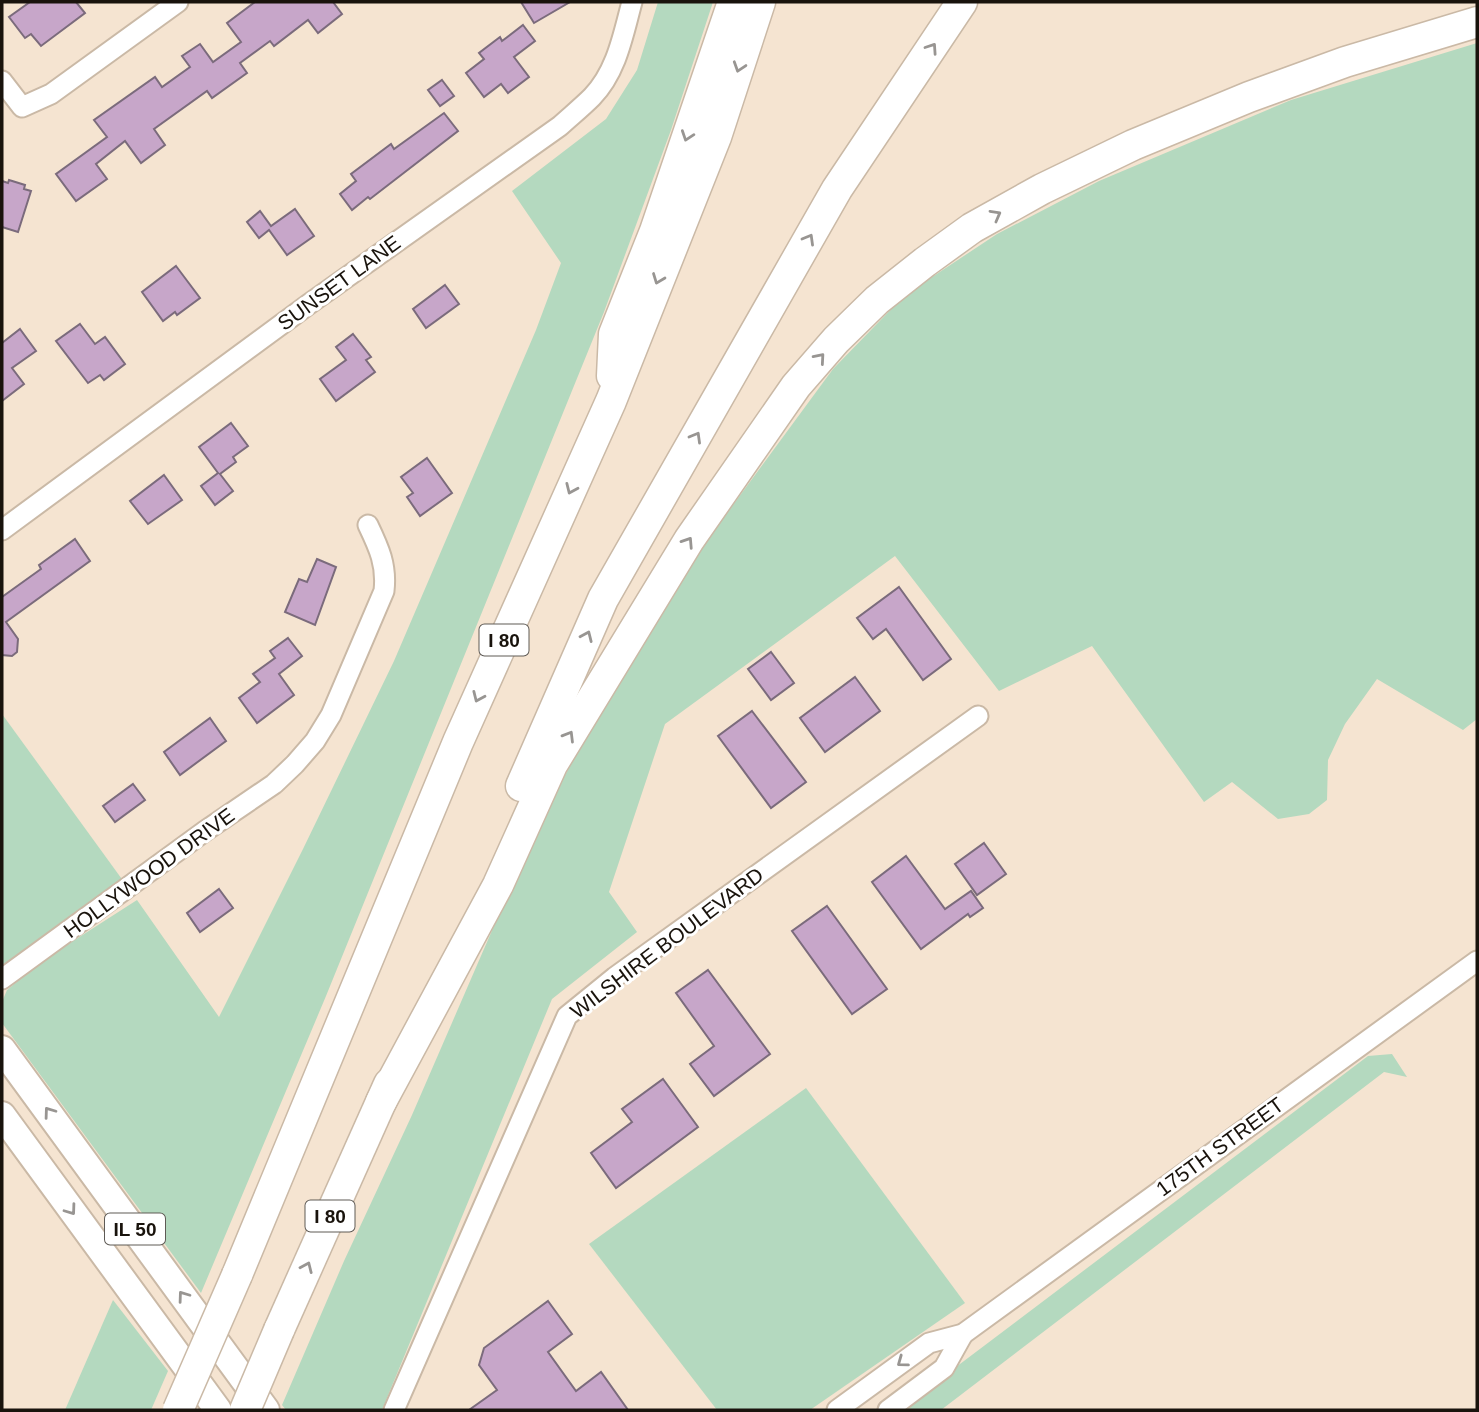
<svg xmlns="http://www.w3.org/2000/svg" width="1479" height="1412" font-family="Helvetica,sans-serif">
<rect width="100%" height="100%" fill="#f5e4d1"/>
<g fill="#b4d9bf">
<path d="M658,2H713L671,130L604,312L326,996L201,1293L2,1023V1002L7,990L42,961L137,900L219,1017L303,849L394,661L536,330L561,263L512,191L606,119L637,70Z"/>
<path d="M1477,43V719L1463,730L1377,679L1345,724L1328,760L1327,800L1309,814L1278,819L1232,782L1204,802L1092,646L999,691L895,556L665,724L609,892L637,932L552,999L382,1410H286L282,1405L344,1261L412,1115L510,889L559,786L596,719L705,543L833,369L905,295L997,234L1099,181L1291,100Z"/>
<path d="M2,714L124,882L2,967Z"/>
<path d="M1392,1054L1407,1077L1384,1072L941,1410H899L1368,1056Z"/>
<path d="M806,1088L965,1303L810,1410H717L589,1244Z"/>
<path d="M113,1300L168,1371L151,1410H65Z"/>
</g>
<g fill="#c7a6c9" stroke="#7b6b7c" stroke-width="2">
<path d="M30,2H76L85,13L41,46L31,34L25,38L9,17Z"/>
<path d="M255,2H333L342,14L318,33L308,20L274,46L270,41L240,63L247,73L212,98L207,91L154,129L165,145L141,163L125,141L96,164L107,179L76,201L56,174L107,137L94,120L155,77L162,87L190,67L182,56L200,44L213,62L241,42L227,23Z"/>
<path d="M521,2H570L534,23Z"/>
<path d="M523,25L535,41L514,57L529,77L508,93L501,84L484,97L466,73L484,59L479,53L500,37L502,41Z"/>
<path d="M442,80L454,96L440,106L428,90Z"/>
<path d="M444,113L458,131L370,199L368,197L352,210L340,194L356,181L351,174L391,144L394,149Z"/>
<path d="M9,180L25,185L24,189L31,191L18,232L2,227V181L8,183Z"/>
<path d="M295,209L314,236L287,255L269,230L259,238L247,222L260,211L271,226Z"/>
<path d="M176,266L200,298L177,315L175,312L163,321L142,292Z"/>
<path d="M445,285L459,304L426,328L413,309Z"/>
<path d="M80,324L95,344L105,337L125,364L104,380L100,375L88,383L56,341Z"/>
<path d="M20,329L36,351L12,368L24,384L2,401V343Z"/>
<path d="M353,334L371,357L366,360L375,372L336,401L320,379L346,360L336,347Z"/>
<path d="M231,423L248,446L233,457L236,462L220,474L233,491L215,505L201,486L218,473L199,447Z"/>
<path d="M427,458L452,493L420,516L407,497L413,493L401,477Z"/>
<path d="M164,475L182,500L148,524L130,501Z"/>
<path d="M75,539L90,561L6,622L18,639L17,652L12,656L2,655V597L41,569L39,565Z"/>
<path d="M317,559L336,567L315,625L285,612L299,579L307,582Z"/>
<path d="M899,587L951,659L923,680L886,629L873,639L857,618Z"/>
<path d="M288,638L302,656L279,674L294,695L257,723L239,698L260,682L253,674L275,658L270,651Z"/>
<path d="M771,652L794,683L771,700L748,669Z"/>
<path d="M855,677L880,711L825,752L800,718Z"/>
<path d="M752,711L806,782L771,808L718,736Z"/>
<path d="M210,718L226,741L180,775L164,752Z"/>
<path d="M133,784L145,800L115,822L103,806Z"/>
<path d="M984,843L1006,874L977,895L955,864Z"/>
<path d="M906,856L945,909L971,891L983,908L970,917L968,914L921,949L872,882Z"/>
<path d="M219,889L233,908L200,932L187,913Z"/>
<path d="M827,906L887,989L852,1014L792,931Z"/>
<path d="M708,970L770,1054L714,1096L690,1064L714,1046L676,993Z"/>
<path d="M663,1079L698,1127L616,1188L591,1153L632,1122L622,1109Z"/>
<path d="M548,1301L572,1334L548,1352L576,1391L601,1372L628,1410H469L497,1390L479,1365L484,1348Z"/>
</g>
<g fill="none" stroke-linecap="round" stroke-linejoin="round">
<g stroke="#cab9a6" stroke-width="23">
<g id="minor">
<path d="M2,81L22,107L51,94L178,2"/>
<path d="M2,530L309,304L560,126C571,116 582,107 592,97C617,71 623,35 632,2"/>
<path d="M2,979L205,831L274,784L295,764L315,741L331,715L384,591C387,565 379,548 368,525"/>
<path d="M394,1410L567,1016L615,977L978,716"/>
<path d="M837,1410L929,1343L963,1334L1477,961"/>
<path d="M888,1410L944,1368L963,1334"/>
</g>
</g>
<g stroke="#cab9a6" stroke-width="30">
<g id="major">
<path d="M2,1049L266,1410"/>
<path d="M2,1115L218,1410"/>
</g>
</g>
<g stroke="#cab9a6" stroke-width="33">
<g id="highway">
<path d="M612,376L614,334L655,231L733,2"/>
<path d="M521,786L603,599L837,189L962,2"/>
<path d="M381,1102L498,885L552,765L689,540L796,386L836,340L877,300L925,262L972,228L1042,189L1133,145L1249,97L1345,62L1477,22"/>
<path d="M237,1275L458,742L611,401L716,137L760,2"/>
<path d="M279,1330L389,1084"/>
</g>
</g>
<use href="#minor" stroke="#fff" stroke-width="19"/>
<use href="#major" stroke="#fff" stroke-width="26"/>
<use href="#highway" stroke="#fff" stroke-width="30"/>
<g stroke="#cab9a6" stroke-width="33" stroke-linecap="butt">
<g id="highway-bridge">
<path d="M178,1410L237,1275"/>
<path d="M245,1410L279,1330"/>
</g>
</g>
<use href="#highway-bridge" stroke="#fff" stroke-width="30"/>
</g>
<defs><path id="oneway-chevron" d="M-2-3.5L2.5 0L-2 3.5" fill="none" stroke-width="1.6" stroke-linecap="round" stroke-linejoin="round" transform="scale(1.75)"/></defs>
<g stroke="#989592">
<use href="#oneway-chevron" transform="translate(932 48) rotate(-56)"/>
<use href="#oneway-chevron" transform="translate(739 67) rotate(108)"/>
<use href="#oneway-chevron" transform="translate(687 136) rotate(109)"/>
<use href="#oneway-chevron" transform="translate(996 215) rotate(-29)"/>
<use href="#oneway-chevron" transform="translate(809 239) rotate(-60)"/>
<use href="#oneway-chevron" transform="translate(658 279) rotate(111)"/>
<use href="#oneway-chevron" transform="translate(820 358) rotate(-49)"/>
<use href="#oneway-chevron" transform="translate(696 437) rotate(-60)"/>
<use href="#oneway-chevron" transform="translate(571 489) rotate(114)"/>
<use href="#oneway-chevron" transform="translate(688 542) rotate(-57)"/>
<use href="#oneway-chevron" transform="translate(587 636) rotate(-66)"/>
<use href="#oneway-chevron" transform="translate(478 697) rotate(114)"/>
<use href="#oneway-chevron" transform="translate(569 736) rotate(-59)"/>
<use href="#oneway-chevron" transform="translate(49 1112) rotate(-126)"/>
<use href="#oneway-chevron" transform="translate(71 1210) rotate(54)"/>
<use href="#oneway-chevron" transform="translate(307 1267) rotate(-66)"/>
<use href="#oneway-chevron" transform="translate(183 1296) rotate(-126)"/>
<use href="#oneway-chevron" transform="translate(902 1362) rotate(144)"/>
</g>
<g text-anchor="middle" stroke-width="6" stroke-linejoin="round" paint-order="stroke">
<g fill="#fff" stroke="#5e5a55" stroke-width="2">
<rect x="479.5" y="624.5" width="49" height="31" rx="5"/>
<rect x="305.5" y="1200.5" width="49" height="31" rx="5"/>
<rect x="105" y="1213.5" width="60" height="31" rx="5"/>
</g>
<g font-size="19" font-weight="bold" fill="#19130c">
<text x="504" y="647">I 80</text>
<text x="330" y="1223">I 80</text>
<text x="135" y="1236">IL 50</text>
</g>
<g font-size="21" fill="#19130c" stroke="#fff">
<text transform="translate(339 283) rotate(-36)" y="7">SUNSET LANE</text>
<text transform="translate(149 873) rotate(-36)" y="7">HOLLYWOOD DRIVE</text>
<text transform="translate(667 943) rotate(-37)" y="7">WILSHIRE BOULEVARD</text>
<text transform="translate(1220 1147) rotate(-36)" y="7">175TH STREET</text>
</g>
</g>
<rect width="1479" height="1412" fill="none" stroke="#19130c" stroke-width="7"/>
</svg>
